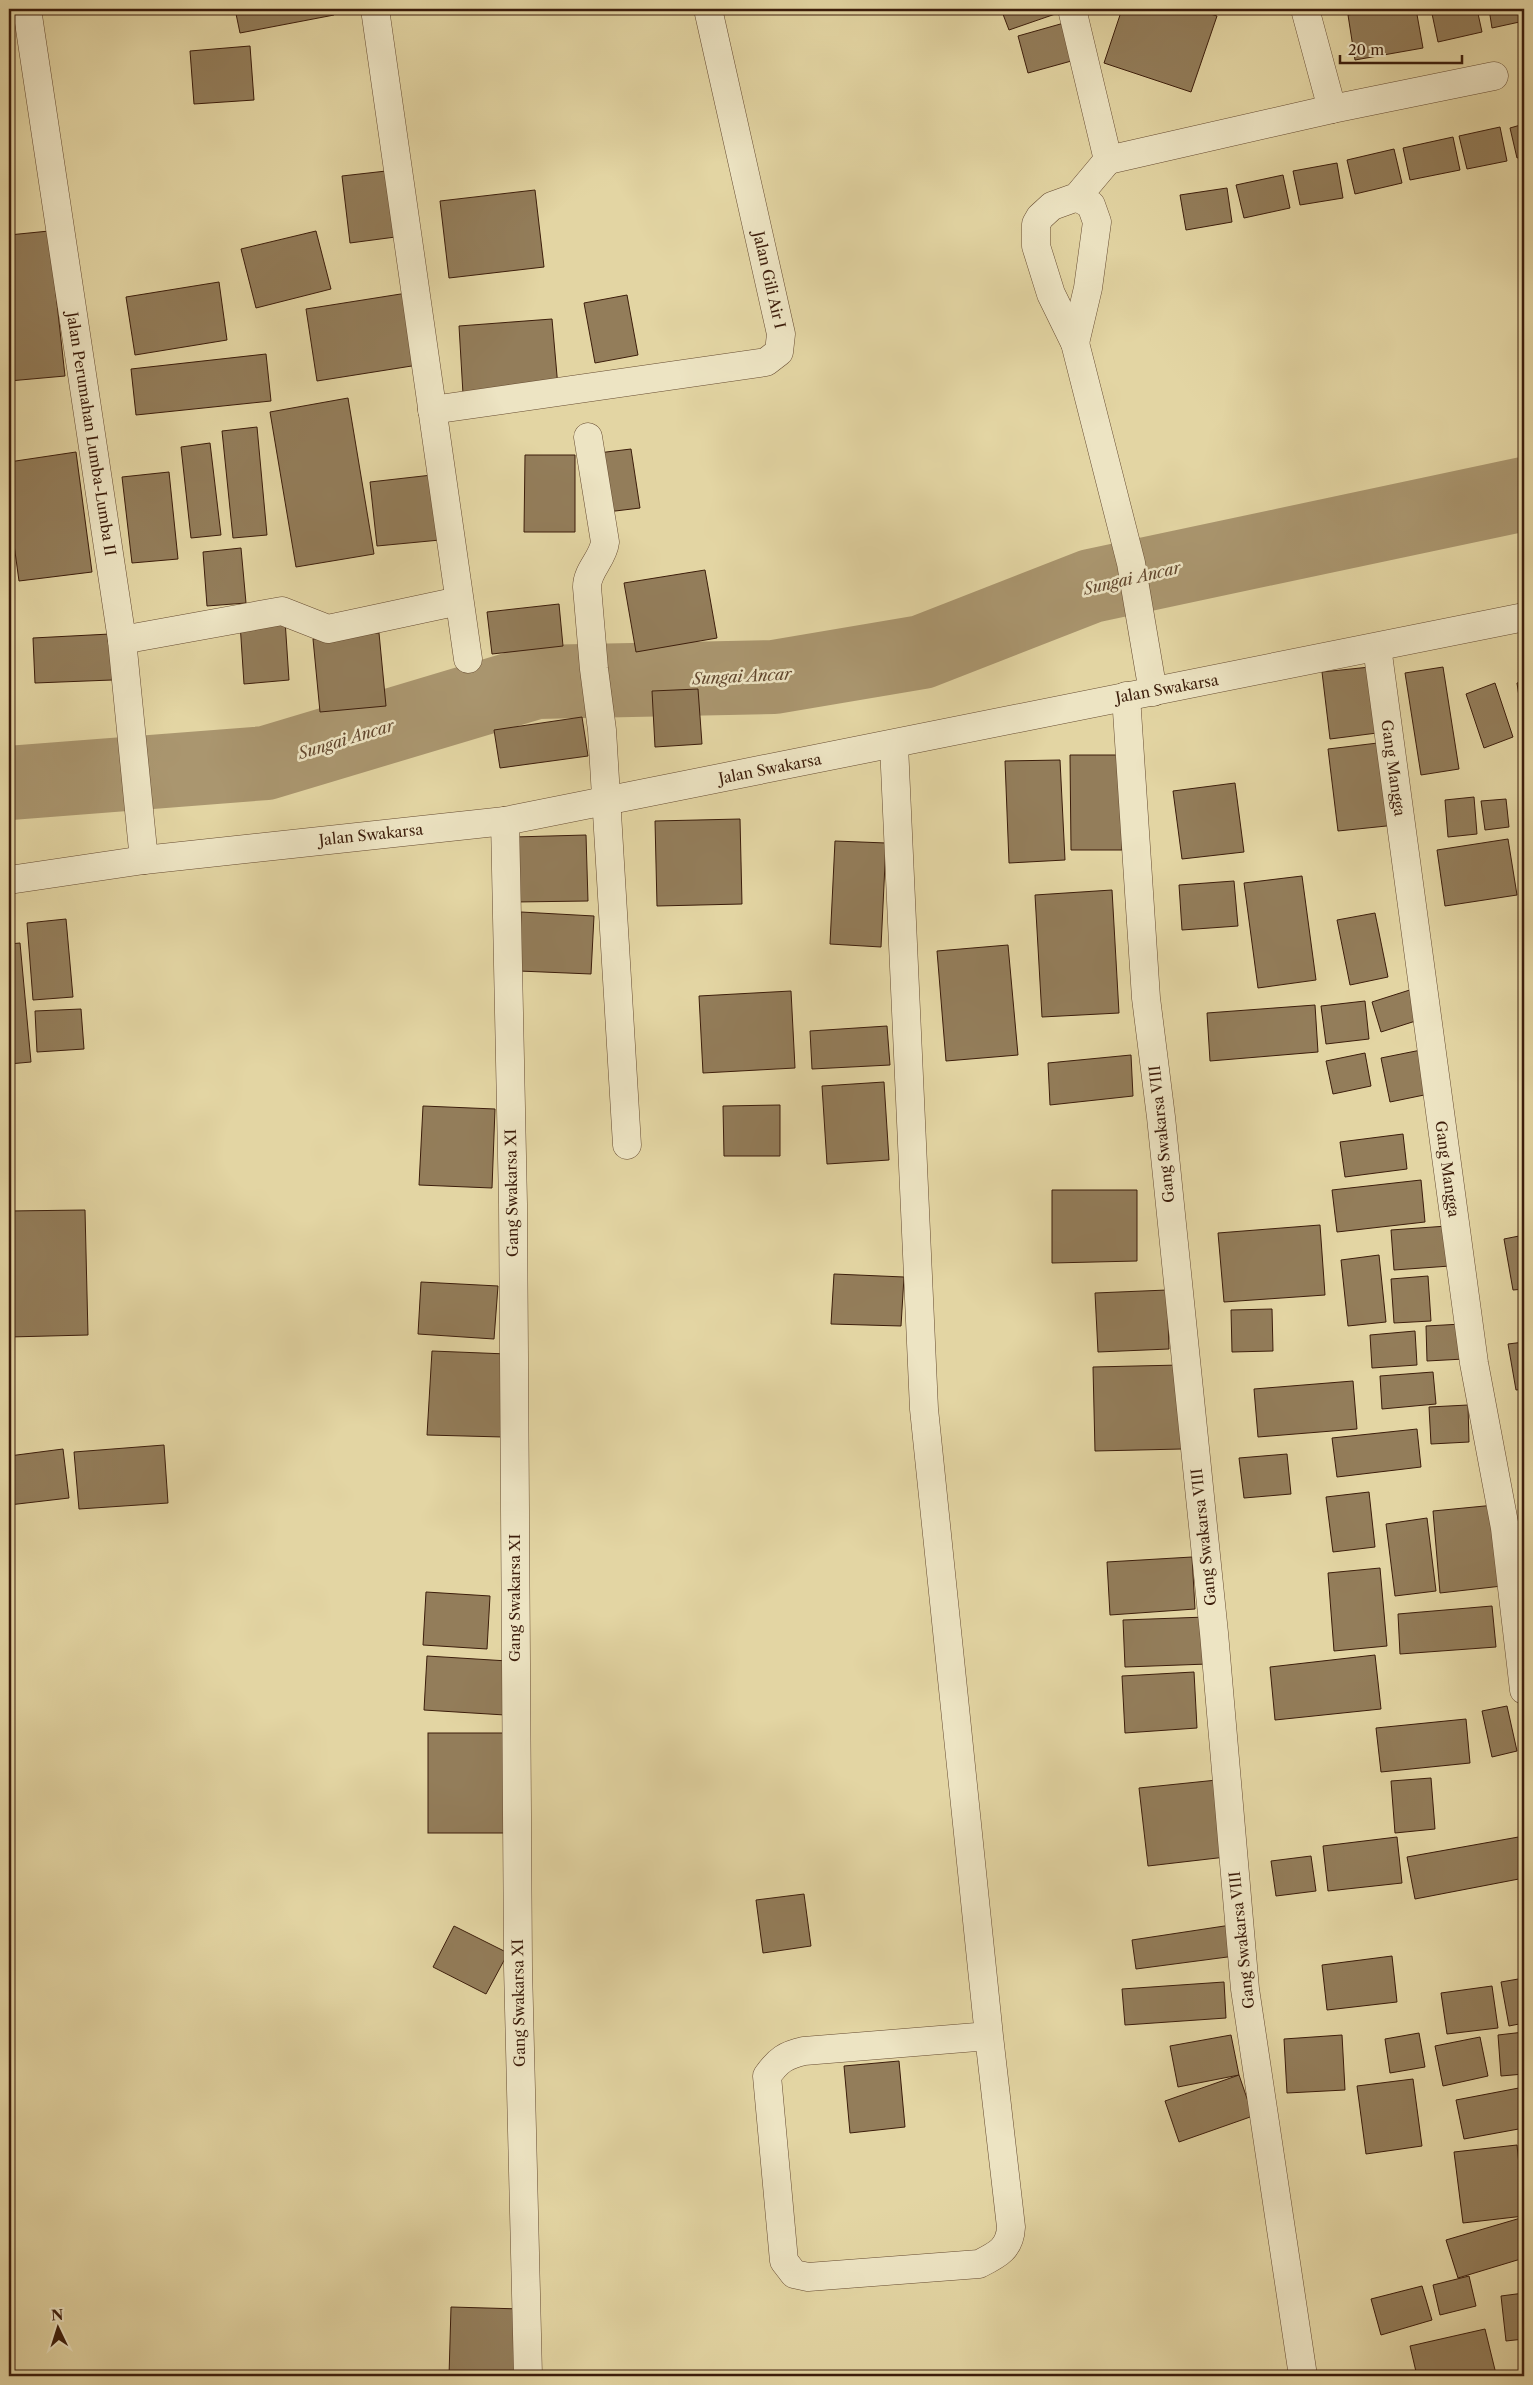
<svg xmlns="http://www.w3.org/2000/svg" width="1533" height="2385" font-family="'Libre Caslon Text',serif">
<rect width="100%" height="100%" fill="#e3d5a3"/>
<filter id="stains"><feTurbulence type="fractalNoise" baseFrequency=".004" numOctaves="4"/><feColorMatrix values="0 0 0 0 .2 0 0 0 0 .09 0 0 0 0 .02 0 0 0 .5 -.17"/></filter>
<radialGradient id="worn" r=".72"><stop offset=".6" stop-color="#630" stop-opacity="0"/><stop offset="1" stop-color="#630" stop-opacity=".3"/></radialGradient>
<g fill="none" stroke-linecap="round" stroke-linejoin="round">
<path stroke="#aa966f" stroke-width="74" d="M9,783L266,763L536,682L774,677L922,652L1091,586L1524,494"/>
</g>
<g fill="#937d5a" stroke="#3c1d0b">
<path d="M9,9H11L14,36L9,37Z"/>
<path d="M235,9H333L334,15L240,33Z"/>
<path d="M1001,9H1063L1064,11L1009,30Z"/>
<path d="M1122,9H1194L1217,16L1191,92L1104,63Z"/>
<path d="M1382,9H1416L1423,48L1355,60L1348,15Z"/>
<path d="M1431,9H1477L1482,32L1438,42Z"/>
<path d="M1489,9H1523L1524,21L1492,28Z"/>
<path d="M1064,23L1075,60L1028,73L1018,36Z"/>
<path d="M250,46L254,100L194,104L190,51Z"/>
<path d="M1524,124V156L1517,158L1510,128Z"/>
<path d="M1500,127L1507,161L1467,169L1459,136Z"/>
<path d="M1453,137L1460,170L1410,180L1403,148Z"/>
<path d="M1394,149L1402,183L1355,194L1347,160Z"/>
<path d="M1337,163L1343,198L1300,205L1293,171Z"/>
<path d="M395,170L403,236L350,243L342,176Z"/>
<path d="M1283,175L1290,208L1244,218L1236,185Z"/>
<path d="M1227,188L1232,222L1186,230L1180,195Z"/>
<path d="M535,190L544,267L449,278L440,201Z"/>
<path d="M49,231L65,376L9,381V235Z"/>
<path d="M316,231L331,289L256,308L241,249Z"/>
<path d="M219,282L227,340L135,355L126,297Z"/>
<path d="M407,293L418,365L317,381L306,309Z"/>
<path d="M627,295L638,355L595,363L584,303Z"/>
<path d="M552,319L558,387L463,394L459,326Z"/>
<path d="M266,354L271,401L136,415L131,369Z"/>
<path d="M348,398L374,554L296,567L270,412Z"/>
<path d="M257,427L267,535L233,538L222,431Z"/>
<path d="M210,443L221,535L191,538L181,447Z"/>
<path d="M631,449L640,508L607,512L598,453Z"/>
<path d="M76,452L92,572L19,581L9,508V462Z"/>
<path d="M525,455H575V532H524Z"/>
<path d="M169,472L178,559L132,563L122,477Z"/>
<path d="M432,475L440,540L377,546L370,482Z"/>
<path d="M241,548L246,603L207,606L203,552Z"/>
<path d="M705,570L717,638L636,652L624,583Z"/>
<path d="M559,604L563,646L492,654L487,612Z"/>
<path d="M285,620L289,680L244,684L240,623Z"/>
<path d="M379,633L386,706L320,712L313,639Z"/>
<path d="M110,634L112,680L35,683L33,638Z"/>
<path d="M1370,667L1377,733L1330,739L1322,672Z"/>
<path d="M1443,667L1459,769L1421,775L1405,673Z"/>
<path d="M1524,681V731L1517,683Z"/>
<path d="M1495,683L1513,737L1484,748L1466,694Z"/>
<path d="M698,689L702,744L655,747L652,691Z"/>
<path d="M582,717L588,756L500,768L494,730Z"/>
<path d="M1386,742L1396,825L1338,831L1328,749Z"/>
<path d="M1070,755H1121L1122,850H1071Z"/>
<path d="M1060,760L1065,860L1009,863L1005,761Z"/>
<path d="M1235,783L1244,852L1182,859L1173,791Z"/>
<path d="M1474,797L1477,834L1448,837L1445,800Z"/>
<path d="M1506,799L1509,827L1485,830L1481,801Z"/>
<path d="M740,819L742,904L657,906L655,821Z"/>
<path d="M586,835L588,901L515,902L514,837Z"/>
<path d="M1508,839L1517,895L1445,906L1437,850Z"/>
<path d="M835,841L886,843L881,947L830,944Z"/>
<path d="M1302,876L1316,980L1258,988L1244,883Z"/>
<path d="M1234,881L1238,926L1182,930L1179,885Z"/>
<path d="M1112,890L1119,1013L1042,1017L1035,895Z"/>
<path d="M521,912L594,916L591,974L519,971Z"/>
<path d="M1375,913L1388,977L1350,985L1337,920Z"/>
<path d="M66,919L73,997L33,1000L27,923Z"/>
<path d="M20,943L31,1062L9,1064V944Z"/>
<path d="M1008,945L1018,1055L946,1061L937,951Z"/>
<path d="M1416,988L1425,1018L1381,1032L1372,1002Z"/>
<path d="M791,991L795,1068L703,1073L699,996Z"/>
<path d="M1365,1001L1369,1039L1326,1044L1321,1006Z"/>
<path d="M1315,1005L1318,1052L1210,1061L1207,1013Z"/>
<path d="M81,1009L84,1049L37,1052L35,1011Z"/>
<path d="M887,1026L890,1065L812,1069L810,1031Z"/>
<path d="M1421,1050L1429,1094L1390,1102L1381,1058Z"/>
<path d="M1365,1053L1371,1086L1333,1094L1326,1061Z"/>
<path d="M1131,1055L1133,1096L1050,1105L1048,1063Z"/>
<path d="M1524,1068V1096L1520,1069Z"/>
<path d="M884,1082L889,1160L827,1164L822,1086Z"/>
<path d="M780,1105V1156H724L723,1106Z"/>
<path d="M423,1106L495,1109L492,1188L419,1185Z"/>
<path d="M1403,1134L1407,1169L1345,1177L1340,1142Z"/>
<path d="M1421,1180L1425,1222L1337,1232L1332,1190Z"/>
<path d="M1052,1190H1137V1261L1052,1263Z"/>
<path d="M85,1210L88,1335L9,1337V1211Z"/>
<path d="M1320,1225L1325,1295L1224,1302L1218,1233Z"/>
<path d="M1447,1226L1450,1266L1394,1270L1391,1230Z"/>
<path d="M1524,1235V1289L1513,1290L1504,1239Z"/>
<path d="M1379,1255L1386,1322L1348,1326L1341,1260Z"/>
<path d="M834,1274L904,1277L901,1326L831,1324Z"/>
<path d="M1428,1276L1431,1321L1394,1323L1391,1279Z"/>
<path d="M421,1282L498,1286L494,1339L418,1334Z"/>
<path d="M1167,1290L1169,1349L1098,1352L1095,1293Z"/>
<path d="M1524,1300V1322L1520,1301Z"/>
<path d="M1272,1309L1273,1351L1232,1352L1231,1310Z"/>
<path d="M1462,1324L1464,1359L1427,1361L1426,1326Z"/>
<path d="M1415,1331L1417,1365L1372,1368L1370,1335Z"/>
<path d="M1524,1342V1389L1516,1390L1508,1344Z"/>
<path d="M432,1351L507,1354L503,1437L427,1435Z"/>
<path d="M1180,1365L1182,1449L1095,1451L1093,1367Z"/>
<path d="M1433,1372L1436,1404L1382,1409L1380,1376Z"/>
<path d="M1353,1381L1357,1429L1258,1437L1254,1389Z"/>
<path d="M1468,1405L1469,1442L1431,1444L1429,1407Z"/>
<path d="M1417,1429L1421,1467L1337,1477L1332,1438Z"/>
<path d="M164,1445L168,1503L79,1509L74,1452Z"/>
<path d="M63,1449L69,1498L9,1505V1456Z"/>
<path d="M1287,1454L1291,1494L1244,1498L1239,1458Z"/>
<path d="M1369,1492L1375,1547L1333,1552L1326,1497Z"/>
<path d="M1495,1505L1502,1586L1440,1593L1433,1511Z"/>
<path d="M1427,1518L1436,1591L1395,1596L1386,1524Z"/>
<path d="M1192,1557L1195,1609L1110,1615L1107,1562Z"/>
<path d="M1380,1568L1387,1646L1334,1651L1328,1573Z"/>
<path d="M426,1592L490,1596L487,1649L423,1645Z"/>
<path d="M1492,1606L1496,1647L1400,1654L1398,1614Z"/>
<path d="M1206,1617L1208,1664L1125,1667L1123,1620Z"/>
<path d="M1375,1655L1381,1709L1275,1720L1270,1667Z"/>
<path d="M427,1656L508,1661L505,1715L424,1710Z"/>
<path d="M1194,1672L1197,1728L1125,1733L1122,1676Z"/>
<path d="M1507,1706L1517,1751L1492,1757L1482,1711Z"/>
<path d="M1466,1719L1470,1763L1381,1772L1376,1728Z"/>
<rect x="428" y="1733" width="81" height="100"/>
<path d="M1431,1778L1435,1829L1395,1833L1391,1781Z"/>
<path d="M1217,1780L1226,1857L1148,1866L1139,1788Z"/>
<path d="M1524,1836V1878L1415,1899L1407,1857Z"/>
<path d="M1397,1837L1402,1883L1328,1891L1323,1846Z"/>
<path d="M1311,1856L1316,1891L1276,1896L1271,1861Z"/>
<path d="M804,1894L811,1946L763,1953L756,1900Z"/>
<path d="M1231,1925L1235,1956L1136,1969L1132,1940Z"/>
<path d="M454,1926L508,1953L486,1994L433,1967Z"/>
<path d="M1392,1956L1397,2002L1327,2010L1322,1965Z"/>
<path d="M1524,1978V2023L1509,2026L1501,1982Z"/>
<path d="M1224,1982L1226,2018L1125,2025L1122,1989Z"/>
<path d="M1492,1986L1498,2028L1447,2034L1441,1993Z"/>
<path d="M1524,2032V2074L1501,2076L1498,2035Z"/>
<path d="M1419,2033L1425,2067L1390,2073L1385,2039Z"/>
<path d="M1231,2035L1239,2075L1178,2087L1170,2046Z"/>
<path d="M1342,2035L1345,2090L1287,2093L1284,2039Z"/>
<path d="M1480,2037L1488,2076L1443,2086L1435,2046Z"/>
<path d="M899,2061L905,2127L850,2133L844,2066Z"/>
<path d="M1239,2075L1253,2116L1179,2142L1165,2101Z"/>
<path d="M1413,2079L1422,2146L1366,2154L1357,2086Z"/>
<path d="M1524,2087V2128L1464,2139L1456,2100Z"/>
<path d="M1517,2145L1524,2216L1463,2223L1454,2152Z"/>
<path d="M1524,2217V2258L1458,2278L1446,2240Z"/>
<path d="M1469,2276L1476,2306L1440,2315L1433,2285Z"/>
<path d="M1422,2286L1432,2320L1381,2335L1371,2299Z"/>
<path d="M1524,2293V2339L1506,2341L1501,2296Z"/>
<path d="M451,2307L521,2309L519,2376H449Z"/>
<path d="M1485,2329L1496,2374L1417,2376L1410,2346Z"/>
<path d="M1524,2346V2376H1522L1519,2347Z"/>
</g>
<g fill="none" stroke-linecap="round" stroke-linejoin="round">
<g stroke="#664b31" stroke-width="29">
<g id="minor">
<path d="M27,9L122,640L144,860"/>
<path d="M375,9L468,659"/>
<path d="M1072,9L1108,160L1077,197L1052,206L1040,217L1036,224V246L1051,294L1075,343L1131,563L1153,692"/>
<path d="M1305,9L1332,109"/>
<path d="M1108,160L1332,109L1494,76"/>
<path d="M1075,343L1088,288L1097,222L1091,205L1077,197"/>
<path d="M432,410L766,362L779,352L781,334L708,9"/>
<path d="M588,437L605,542C603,559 587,570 587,587L594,669L602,730L627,1145"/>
<path d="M122,640L282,611L328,629L459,601"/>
<path d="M1377,647L1474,1363L1505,1528L1524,1690"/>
<path d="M1126,696L1146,998L1161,1117L1214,1633L1245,1989L1303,2376"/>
<path d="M894,745L924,1409L989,2036L1011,2227C1010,2249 997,2255 979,2264L808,2277L794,2274L784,2261L767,2076C778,2060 786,2055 804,2051L989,2036"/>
<path d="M505,821L513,1204L518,1967L528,2375"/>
<path d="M9,880L144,860L505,821L1524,617"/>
</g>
</g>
<use href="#minor" stroke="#ede4c3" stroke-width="28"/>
</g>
<g text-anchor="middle" stroke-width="5" stroke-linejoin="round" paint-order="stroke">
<g font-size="15" fill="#3c1d0b" stroke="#ede4c3">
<text transform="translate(769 280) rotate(77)" y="5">Jalan Gili Air I</text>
<text transform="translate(91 434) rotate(81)" y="5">Jalan Perumahan Lumba-Lumba II</text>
<text transform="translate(1167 689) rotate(-10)" y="5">Jalan Swakarsa</text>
<text transform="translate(1393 768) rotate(82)" y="5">Gang Mangga</text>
<text transform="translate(770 769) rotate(-11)" y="5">Jalan Swakarsa</text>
<text transform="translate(371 835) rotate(-6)" y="5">Jalan Swakarsa</text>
<text transform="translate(1162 1134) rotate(-96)" y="5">Gang Swakarsa VIII</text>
<text transform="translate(1447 1169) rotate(82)" y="5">Gang Mangga</text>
<text transform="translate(512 1193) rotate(-91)" y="5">Gang Swakarsa XI</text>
<text transform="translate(1204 1537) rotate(-96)" y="5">Gang Swakarsa VIII</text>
<text transform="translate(515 1598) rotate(-90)" y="5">Gang Swakarsa XI</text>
<text transform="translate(1242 1940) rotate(-96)" y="5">Gang Swakarsa VIII</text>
<text transform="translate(519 2003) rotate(-91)" y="5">Gang Swakarsa XI</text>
</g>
<g font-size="16" font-style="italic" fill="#62472e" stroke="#ede4c3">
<text transform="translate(1132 578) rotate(-13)" y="6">Sungai Ancar</text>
<text transform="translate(742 676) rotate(-3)" y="6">Sungai Ancar</text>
<text transform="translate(346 739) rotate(-17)" y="6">Sungai Ancar</text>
</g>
</g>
<rect width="1533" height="2385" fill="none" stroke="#e3d5a3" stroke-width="30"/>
<rect x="10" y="10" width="1513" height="2365" fill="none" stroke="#3c1d0b" stroke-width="2.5"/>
<rect x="15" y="15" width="1503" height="2355" fill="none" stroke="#3c1d0b"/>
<g transform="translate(58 2328) rotate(356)" stroke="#ede4c3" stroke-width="4" paint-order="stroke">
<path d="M0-4L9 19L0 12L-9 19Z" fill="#3c1d0b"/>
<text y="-8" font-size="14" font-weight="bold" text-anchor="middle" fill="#3c1d0b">N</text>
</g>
<path d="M1340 55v8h122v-8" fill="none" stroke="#3c1d0b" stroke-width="2.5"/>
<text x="1348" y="55" font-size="15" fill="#3c1d0b" stroke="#ede4c3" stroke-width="4" paint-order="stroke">20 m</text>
<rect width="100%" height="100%" filter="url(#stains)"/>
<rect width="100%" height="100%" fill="url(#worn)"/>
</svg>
